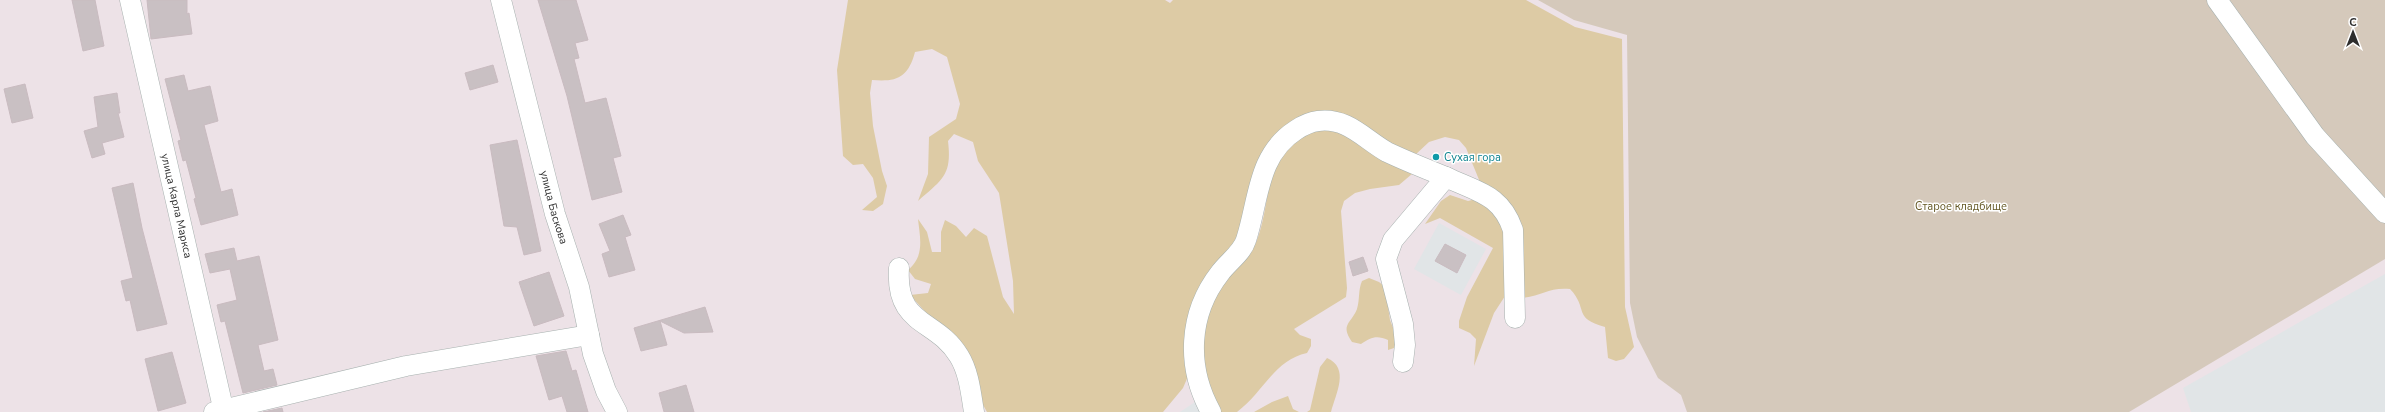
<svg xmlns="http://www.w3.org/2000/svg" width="2385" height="412" font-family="'Nunito Sans',sans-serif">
<rect width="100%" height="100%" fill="#ede2e7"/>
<g fill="#e1e5e7">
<path d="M1439,223L1486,249L1461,295L1414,269Z"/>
<path d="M2385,274V412H2191L2183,388Z"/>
<path d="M1195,402L1201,412H1180Z"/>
</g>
<g fill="#ddcba5">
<path d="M848,0H1165L1170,3L1173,0H1526L1575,27L1622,39L1625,307L1634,347L1624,359L1616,361L1608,358L1605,327C1572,318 1589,309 1570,289C1549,287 1542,296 1522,298L1518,228L1482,187L1466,148L1459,140L1445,137L1429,142L1414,156L1394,146L1358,121L1275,135L1263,151L1255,170L1249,204L1234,244L1222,260L1189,374L1183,388L1163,412H987L939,327L910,295L928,293L931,284L915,279L908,270C925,256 920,238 918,219L927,232L932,252H941V232L945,220L956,226L966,237L974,228L987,236L1003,297L1014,314L1013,281L999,193L978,161L973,142L954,134L948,141C952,175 943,179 918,201L928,174L929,137L956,119L960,104L947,57L932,49L915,52C908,78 897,82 872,80L870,93L873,126L882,171L887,186L883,204L873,211L862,210L877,197L873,178L863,164L853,165L843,156L837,70Z"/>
<path d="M1320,129L1342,131L1412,174L1399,185L1370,189L1355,193L1344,201L1341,211L1347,288L1346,297L1294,329L1300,335L1311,339V346L1307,353C1274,360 1263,393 1237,412H1220C1201,372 1193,320 1224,283C1235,269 1251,257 1257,240C1271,204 1263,165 1297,138C1303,134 1313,132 1320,129Z"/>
<path d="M1450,195L1468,201L1476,199L1502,218L1507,293L1494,313L1474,366L1476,339L1470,333L1459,328V321L1467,297L1493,248L1440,218L1425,224L1441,201Z"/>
<path d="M1369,278L1379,282L1385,287L1390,320L1397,338L1394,348L1388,350V340C1377,335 1371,337 1361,344L1352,342C1340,324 1351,324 1357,309C1360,299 1358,290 1362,281Z"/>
<path d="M1327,358C1350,368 1336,393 1331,412H1307L1310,410L1320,367Z"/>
<path d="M1288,396L1293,409L1299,412H1254L1272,402Z"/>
</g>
<path fill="#d5c9bb" d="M1538,0H2385V259L2129,412H1687L1681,395L1658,378L1637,337L1630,303L1627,35L1574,20Z"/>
<g fill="#c9c0c3" stroke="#c9bbc0">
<path d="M72,0H95L104,46L83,51Z"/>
<path d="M147,0H187V14L189,13L192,34L151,39Z"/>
<path d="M538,0H576L588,40L575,43L579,58L574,59L585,103L606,98L621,156L613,158L622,192L592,200L567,96Z"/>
<path d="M493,65L498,82L470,90L465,73Z"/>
<path d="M184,75L188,91L210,86L218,121L204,125L221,192L232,189L238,215L201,225L194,199L196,198L186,160L183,161L178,141L181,140L165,79Z"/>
<path d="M25,84L33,118L12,123L4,89Z"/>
<path d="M117,93L120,113H118L124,137L102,143L105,154L92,158L84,131L98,127L94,97Z"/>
<path d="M517,140L541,251L524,255L517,227L504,226L490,145Z"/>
<path d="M133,183L142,228L167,324L137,331L130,300L126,301L121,281L133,278L112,188Z"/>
<path d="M623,215L631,235L625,237L635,270L609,277L602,254L610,251L599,224Z"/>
<path d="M1445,244L1466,255L1457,273L1435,261Z"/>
<path d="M234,248L237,261L259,256L278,340L258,345L264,371L273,369L277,385L243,393L225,321L221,322L217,305L237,300L230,269L210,273L205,254Z"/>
<path d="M1363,257L1368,271L1353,276L1349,262Z"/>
<path d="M549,272L564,316L534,326L519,282Z"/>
<path d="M705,307L713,332L684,333L660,321L667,345L641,351L634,328Z"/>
<path d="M566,351L572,371L576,370L588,412H567L562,396L549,400L536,356Z"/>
<path d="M172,352L186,403L158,411L145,359Z"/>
<path d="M686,385L694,412H664L659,393Z"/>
<path d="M282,408L283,412H263Z"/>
</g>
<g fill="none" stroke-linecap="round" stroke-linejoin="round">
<g stroke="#a7b1af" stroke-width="21">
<g id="minor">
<path id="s1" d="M130,0L224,412"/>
<path id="s2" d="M501,0L555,214L579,287L593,354L606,391L617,412"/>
<path d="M2217,0L2315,136L2385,213"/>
<path d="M1446,177C1477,192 1501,194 1513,230L1515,318"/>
<path d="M899,268C895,327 936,318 959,356C969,372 971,394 974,412"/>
<path d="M214,412L406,366L589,335"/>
<path d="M1211,412C1186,367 1188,314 1220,273C1228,262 1242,253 1246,240C1259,200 1257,155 1296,130C1302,126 1310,122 1318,121C1347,117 1364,139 1387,152C1406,161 1426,169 1446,177L1393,240L1386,259L1403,324L1405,345L1403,362"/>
</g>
</g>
<use href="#minor" stroke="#fff" stroke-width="20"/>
</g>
<circle fill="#0f9aa8" stroke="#fff" stroke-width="1.5" cx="1436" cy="157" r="4"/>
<g text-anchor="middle" stroke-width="3" stroke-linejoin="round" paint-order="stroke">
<g font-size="11" fill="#0d838f" stroke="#fff" text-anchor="start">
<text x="1444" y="161">Сухая гора</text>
</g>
<g font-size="11" fill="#2d2d2d" stroke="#fff">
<text dy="4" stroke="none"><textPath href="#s1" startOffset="211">улица Карла Маркса</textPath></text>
<text dy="4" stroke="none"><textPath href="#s2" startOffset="214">улица Баскова</textPath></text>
</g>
<g font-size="11" fill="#645824" stroke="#fff">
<text x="1961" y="210">Старое кладбище</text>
</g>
</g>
<g transform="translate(2353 32)" stroke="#ffffff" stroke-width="3" paint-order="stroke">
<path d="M0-3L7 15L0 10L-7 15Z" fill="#2d2d2d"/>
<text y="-6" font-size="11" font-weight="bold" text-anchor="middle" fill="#2d2d2d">С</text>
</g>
</svg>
